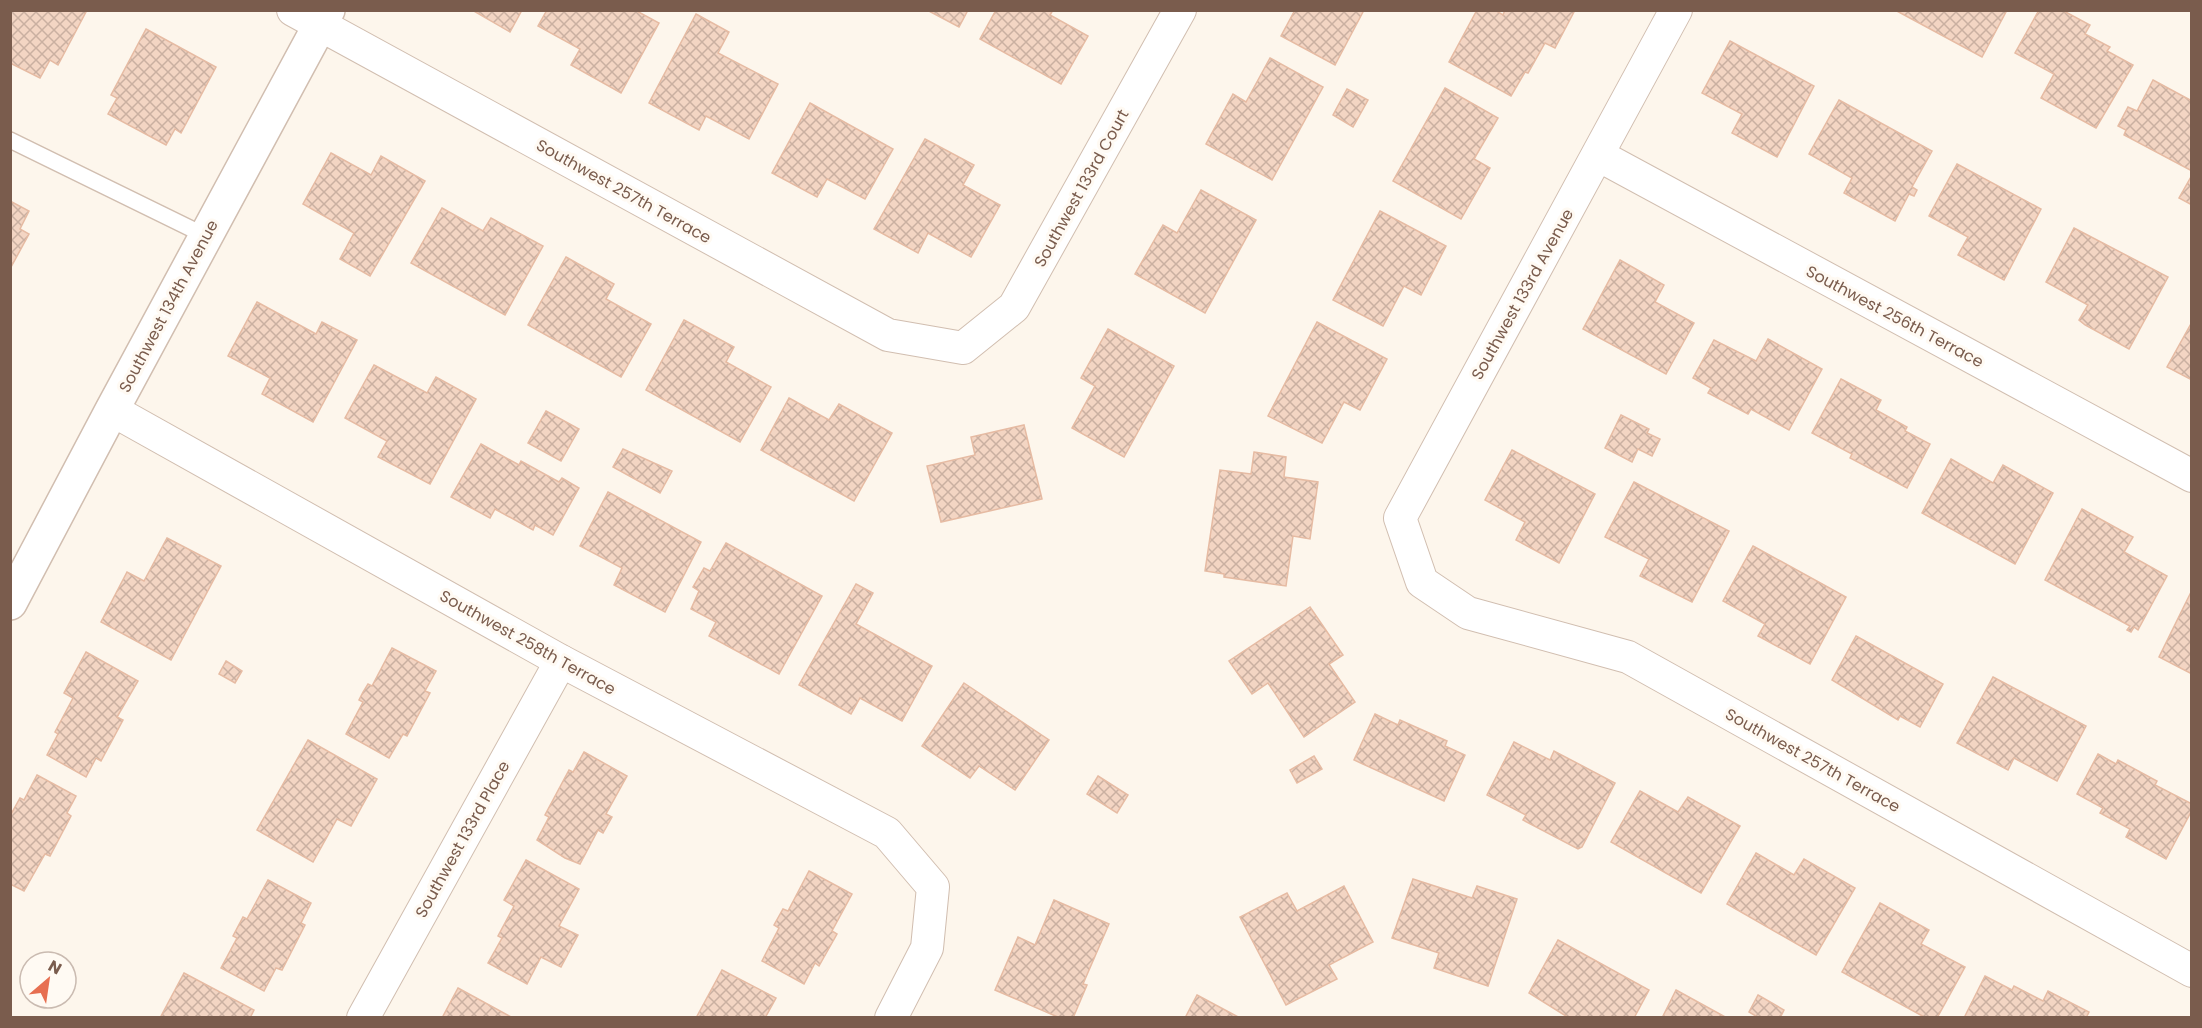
<svg xmlns="http://www.w3.org/2000/svg" width="2202" height="1028" font-family="Poppins,sans-serif">
<defs>
<pattern id="building-cross-hatch" width="8" height="8" patternUnits="userSpaceOnUse" patternTransform="scale(1.5)"><rect width="8" height="8" fill="#f3d5c3"/><path d="M0 0l8 8M0 8l8-8" fill="none" stroke="#cab0a1"/></pattern>
</defs>
<rect width="100%" height="100%" fill="#fdf6ec"/>
<g fill="url(#building-cross-hatch)" stroke="#e6bba3" stroke-width="1.5">
<path d="M10,10H87L58,65L50,60L40,78L10,63Z"/>
<path d="M472,10H522L510,32Z"/>
<path d="M547,10H635L659,23L621,93L571,65L580,49L538,26Z"/>
<path d="M927,10H968L959,27Z"/>
<path d="M996,10H1053L1050,15L1088,36L1061,84L980,39Z"/>
<path d="M1295,10H1364L1335,65L1281,36Z"/>
<path d="M1477,10H1495L1503,15L1505,10H1575L1555,48L1545,43L1528,73L1525,72L1511,96L1449,62Z"/>
<path d="M1895,10H2007L1982,57Z"/>
<path d="M2039,10H2062L2090,25L2085,34L2110,47L2107,51L2133,65L2096,128L2041,98L2054,74L2015,53Z"/>
<path d="M696,14L729,32L718,53L778,84L749,139L706,116L699,130L649,103Z"/>
<path d="M146,29L216,67L181,133L175,129L166,145L108,114L117,98L111,95Z"/>
<path d="M1730,41L1814,86L1777,157L1732,133L1742,114L1702,93Z"/>
<path d="M1270,58L1323,87L1272,180L1206,144L1233,94L1246,102Z"/>
<path d="M2153,80L2192,101V171L2124,135L2126,130L2118,126L2128,107L2137,111Z"/>
<path d="M1445,88L1498,118L1474,159L1490,168L1461,219L1393,181Z"/>
<path d="M1347,89L1368,100L1353,127L1333,115Z"/>
<path d="M1839,100L1932,151L1912,187L1917,190L1914,196L1909,194L1895,221L1844,193L1852,178L1809,154Z"/>
<path d="M810,103L893,149L865,199L827,179L817,197L772,173Z"/>
<path d="M925,139L974,165L963,185L1000,205L971,257L928,233L918,253L874,229Z"/>
<path d="M331,153L371,175L381,156L425,181L370,276L340,259L354,233L303,204Z"/>
<path d="M1957,164L2041,209L2004,280L1958,255L1968,237L1929,216Z"/>
<path d="M2192,175V205L2179,198Z"/>
<path d="M1201,190L1256,220L1205,313L1135,274L1163,225L1177,233Z"/>
<path d="M10,201L29,211L20,229L29,234L10,269Z"/>
<path d="M442,208L483,231L491,218L543,246L505,315L411,263Z"/>
<path d="M1380,211L1446,246L1421,295L1404,286L1383,326L1333,300Z"/>
<path d="M2074,228L2168,277L2129,349L2085,325L2079,320L2088,305L2046,282Z"/>
<path d="M566,257L614,284L606,299L651,324L621,377L528,325Z"/>
<path d="M1620,260L1664,285L1655,302L1694,323L1666,374L1583,329Z"/>
<path d="M257,302L316,334L322,322L357,340L313,422L262,394L270,378L228,356Z"/>
<path d="M684,320L734,347L726,362L771,387L740,442L646,390Z"/>
<path d="M1317,322L1387,359L1360,410L1344,402L1322,443L1268,416Z"/>
<path d="M2192,322V380L2167,367Z"/>
<path d="M1108,329L1174,366L1124,457L1072,428L1095,386L1081,378Z"/>
<path d="M1768,339L1822,369L1789,430L1751,409L1748,414L1708,393L1711,388L1693,378L1714,340L1756,361Z"/>
<path d="M374,365L427,393L436,377L476,399L430,484L378,457L387,441L345,418Z"/>
<path d="M1841,379L1881,400L1876,410L1907,427L1905,431L1930,444L1907,488L1850,458L1852,454L1812,433Z"/>
<path d="M789,398L829,420L839,404L892,433L854,501L761,450Z"/>
<path d="M546,411L579,429L561,461L528,443Z"/>
<path d="M1621,415L1649,429L1647,433L1660,439L1652,456L1638,449L1632,462L1605,448Z"/>
<path d="M1024,425L1042,499L941,522L927,466L975,455L971,437Z"/>
<path d="M481,444L519,465L521,461L559,482L562,478L579,488L553,535L535,525L533,530L495,509L490,518L451,497Z"/>
<path d="M623,449L672,471L660,493L613,467Z"/>
<path d="M1512,450L1595,494L1559,563L1516,540L1525,522L1485,500Z"/>
<path d="M1254,452L1286,457L1284,477L1318,482L1310,539L1293,536L1286,586L1224,577V574L1205,571L1220,470L1251,474Z"/>
<path d="M1951,459L1993,483L2003,465L2053,493L2015,564L1922,513Z"/>
<path d="M1634,482L1729,531L1692,602L1640,576L1649,559L1605,537Z"/>
<path d="M608,492L701,542L665,612L614,585L622,568L580,546Z"/>
<path d="M2082,509L2133,537L2124,552L2167,576L2138,630L2134,627L2131,632L2127,630L2130,626L2045,580Z"/>
<path d="M167,538L221,566L171,660L101,622L127,572L144,581Z"/>
<path d="M726,543L822,596L779,674L709,636L716,622L691,609L699,591L693,587L704,568L710,571Z"/>
<path d="M1753,546L1846,597L1810,664L1758,636L1765,624L1723,601Z"/>
<path d="M856,584L873,593L856,624L932,666L902,721L860,698L851,714L799,685Z"/>
<path d="M2192,590V674L2159,657Z"/>
<path d="M1310,607L1343,655L1329,664L1355,702L1304,737L1268,683L1252,694L1229,661Z"/>
<path d="M1856,636L1943,684L1920,727L1900,716L1898,720L1832,680Z"/>
<path d="M392,648L436,671L425,691L430,693L407,736L403,734L389,758L346,734L363,702L359,700L363,692L368,684L372,686Z"/>
<path d="M86,652L138,681L117,717L123,720L101,761L96,758L86,777L47,755L58,734L55,732L73,698L64,693Z"/>
<path d="M226,661L242,671L235,683L219,674Z"/>
<path d="M1993,677L2086,726L2057,781L2014,758L2008,770L1957,743Z"/>
<path d="M964,683L1049,740L1015,790L979,766L970,778L922,746Z"/>
<path d="M1375,714L1398,725L1400,720L1447,741L1445,746L1465,755L1444,801L1354,760Z"/>
<path d="M308,740L377,779L351,826L337,819L313,862L257,830Z"/>
<path d="M1514,742L1550,760L1554,751L1615,783L1582,847L1578,849L1523,820L1526,815L1487,795Z"/>
<path d="M584,752L627,776L606,814L612,817L603,833L598,830L580,864L565,858L537,840L549,817L545,815L569,770L573,772Z"/>
<path d="M2098,754L2116,764L2118,760L2157,781L2155,785L2192,804V810L2166,859L2126,837L2130,829L2100,813L2103,808L2077,794Z"/>
<path d="M1314,756L1322,769L1297,783L1290,770Z"/>
<path d="M37,775L76,796L67,813L71,816L50,856L45,854L24,891L10,884V816L20,798L24,800Z"/>
<path d="M1098,776L1128,795L1117,813L1087,794Z"/>
<path d="M1640,791L1678,812L1688,797L1740,826L1701,893L1611,842Z"/>
<path d="M1756,853L1794,875L1804,859L1855,888L1816,955L1727,904Z"/>
<path d="M526,860L579,889L559,926L578,935L561,967L541,957L527,984L488,963L502,938L498,936L514,906L504,900Z"/>
<path d="M809,871L852,894L832,931L837,934L819,966L815,963L804,984L762,961L779,928L774,925L783,909L788,911Z"/>
<path d="M1413,879L1472,898L1477,886L1517,899L1488,986L1434,968L1439,953L1392,938Z"/>
<path d="M268,880L311,903L301,923L305,925L282,970L276,968L264,991L221,968L237,938L233,936L243,917L247,919Z"/>
<path d="M1344,886L1373,942L1329,965L1337,979L1286,1005L1240,917L1287,893L1297,911Z"/>
<path d="M1054,900L1109,924L1083,984L1087,985L1073,1018H1060L995,990L1018,937L1035,945Z"/>
<path d="M1880,903L1929,930L1921,944L1965,967L1937,1018H1926L1842,972Z"/>
<path d="M1558,940L1649,990L1634,1018H1569L1529,993Z"/>
<path d="M722,970L776,998L765,1018H696Z"/>
<path d="M184,973L254,1010L250,1018H160Z"/>
<path d="M1985,976L2012,990L2014,986L2043,1001L2048,991L2089,1012L2086,1018H1968L1965,1016Z"/>
<path d="M458,988L513,1018H442Z"/>
<path d="M1676,990L1727,1018H1662Z"/>
<path d="M1197,995L1240,1018H1185Z"/>
<path d="M1758,995L1784,1010L1780,1018H1759L1749,1012Z"/>
</g>
<g fill="none" stroke-linecap="round" stroke-linejoin="round">
<g stroke="#d1beb0" stroke-width="18">
<path id="service" d="M10,140L206,236"/>
</g>
<g stroke="#d1beb0" stroke-width="34">
<g id="minor">
<path d="M293,10L888,335L963,348L1014,307L1180,10"/>
<path d="M1676,10L1400,518L1422,582L1468,613L1628,657L2192,971"/>
<path d="M1598,155L2192,476"/>
<path d="M112,410L561,661L887,833L933,887L927,948L891,1018"/>
<path d="M363,1018L561,661"/>
</g>
</g>
<g stroke="#d1beb0" stroke-width="36">
<path id="tertiary" d="M10,603L112,410L328,10"/>
</g>
<use href="#service" stroke="#fff" stroke-width="15"/>
<use href="#minor" stroke="#fff" stroke-width="32"/>
<use href="#tertiary" stroke="#fff" stroke-width="33"/>
</g>
<g text-anchor="middle" stroke-width="6" stroke-linejoin="round" paint-order="stroke">
<g font-size="16" fill="#7a5c4d" stroke="#fffaf3">
<text transform="translate(1081 188) rotate(-61)" y="6">Southwest 133rd Court</text>
<text transform="translate(624 191) rotate(29)" y="6">Southwest 257th Terrace</text>
<text transform="translate(1522 294) rotate(-61)" y="6">Southwest 133rd Avenue</text>
<text transform="translate(168 306) rotate(-62)" y="6">Southwest 134th Avenue</text>
<text transform="translate(1895 316) rotate(28)" y="6">Southwest 256th Terrace</text>
<text transform="translate(528 642) rotate(29)" y="6">Southwest 258th Terrace</text>
<text transform="translate(1813 760) rotate(29)" y="6">Southwest 257th Terrace</text>
<text transform="translate(462 839) rotate(-61)" y="6">Southwest 133rd Place</text>
</g>
</g>
<rect width="2202" height="1028" fill="none" stroke="#7a5c4d" stroke-width="24"/>
<g transform="translate(48 980) rotate(29)"><circle r="28" fill="#fffaf3" stroke="#cabbb1" stroke-width="1.5"/>
<path d="M0-4.5L10 22L0 15L-10 22Z" fill="#e76f51"/>
<text y="-9" font-size="16" font-weight="bold" text-anchor="middle" fill="#7a5c4d">N</text>
</g>
</svg>
